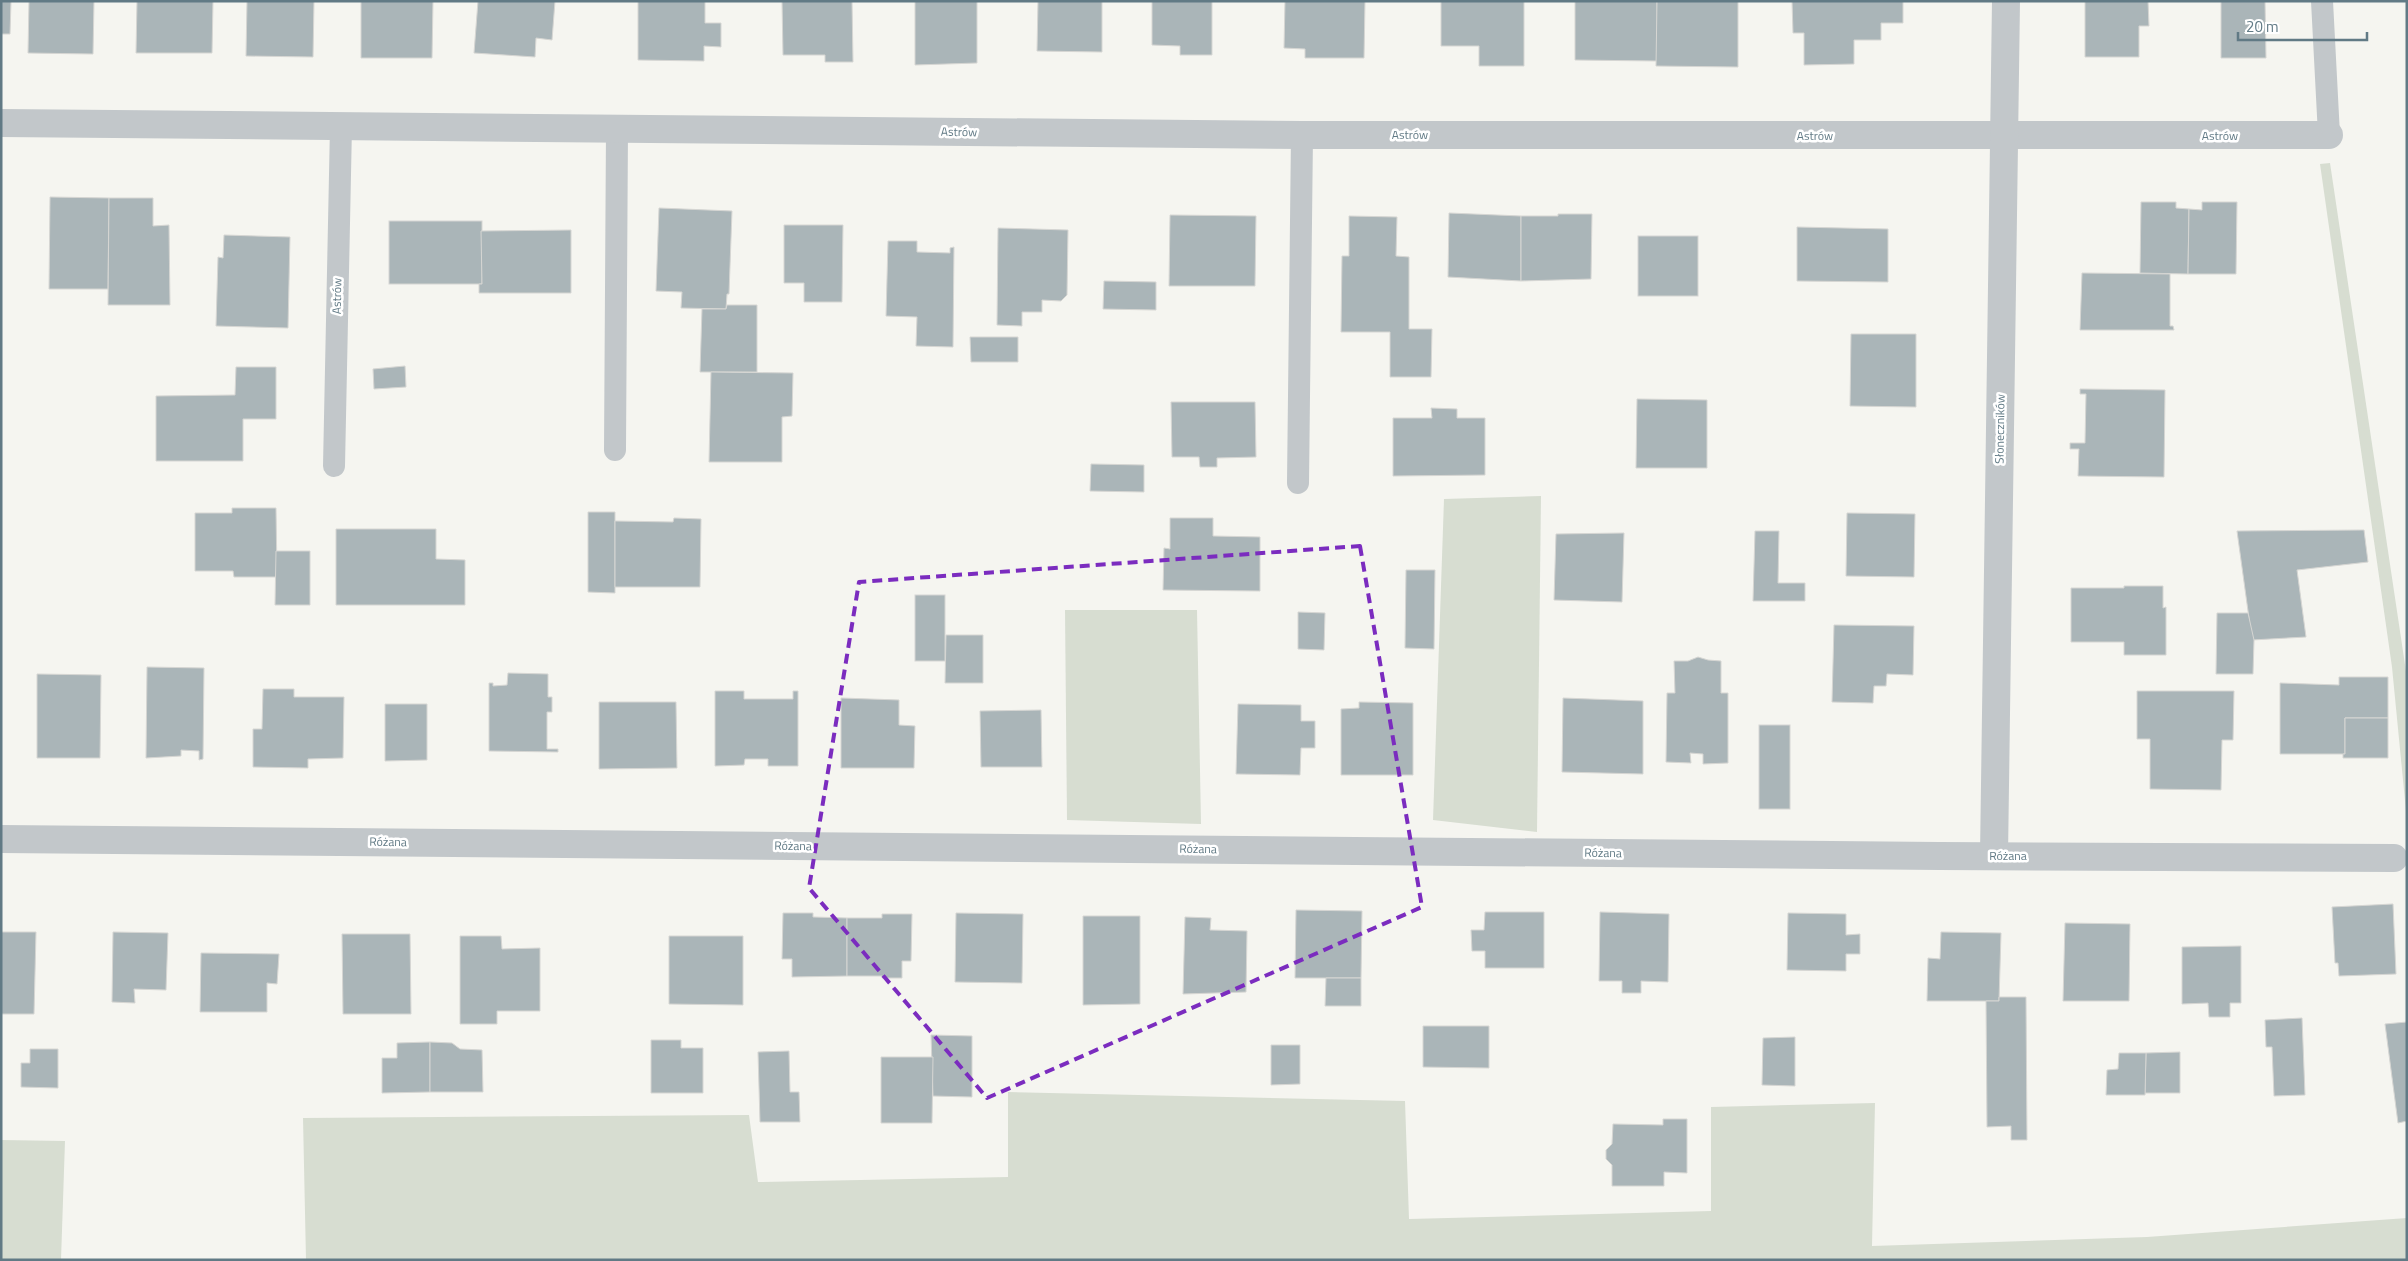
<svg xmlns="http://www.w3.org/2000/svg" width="2408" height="1261" font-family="'Titillium Web',sans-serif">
<rect width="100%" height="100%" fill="#f5f5f0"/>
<g fill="#d7ddd1">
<path d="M2330,163L2407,678V821L2392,667L2320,164Z"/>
<path d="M1541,496L1537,832L1433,820L1444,499Z"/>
<path d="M1065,610H1197L1201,824L1067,820Z"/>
<path d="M1008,1092L1405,1101L1409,1219L1711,1211V1107L1875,1103L1872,1246L2147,1237L2407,1218V1260H306L303,1118L749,1115L758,1182L1008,1177Z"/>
<path d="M1,1140L65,1141L61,1260H1Z"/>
</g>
<g fill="#aab5b8" stroke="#d6d6d3">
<path d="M1,1H11L10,34H1Z"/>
<path d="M29,1H94L93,54L28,53Z"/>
<path d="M137,1H213L212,53H136Z"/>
<path d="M247,1H314L313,57L246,56Z"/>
<path d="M361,1H433L432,58H361Z"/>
<path d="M478,1H555L552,40L536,38L535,57L474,53Z"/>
<path d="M638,1H705V23H721V47L704,46V61L638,60Z"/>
<path d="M782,1H852L853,62H825V55H783Z"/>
<path d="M915,1H977V63L915,65Z"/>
<path d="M1038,1H1102V52L1037,51Z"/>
<path d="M1152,1H1212V55H1180V46L1152,45Z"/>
<path d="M1285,1H1365L1364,58H1305V49L1284,48Z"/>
<path d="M1441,1H1524V66H1479V46H1441Z"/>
<path d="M1575,1H1657V61L1575,60Z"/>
<path d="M1657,1H1738V67L1656,66Z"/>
<path d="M1792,1H1903V23H1881V40H1854V64L1804,65V33H1793Z"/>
<path d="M2085,1H2148L2149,26H2139V57H2085Z"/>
<path d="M2221,1H2265L2266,58H2221Z"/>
<path d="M50,197L109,198L108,289H49Z"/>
<path d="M109,198H153V226L169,225L170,305H108Z"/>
<path d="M2141,202H2176V208L2189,209L2188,274L2140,273Z"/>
<path d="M2202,202H2237L2236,274H2188L2189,209L2202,210Z"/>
<path d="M659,208L732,211L729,294H727L726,309L681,308L682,292L656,291Z"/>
<path d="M1449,213L1521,216V281L1448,277Z"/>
<path d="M1558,214H1592L1591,279L1521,281V216H1558Z"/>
<path d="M1170,215L1256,216L1255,286H1169Z"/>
<path d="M1349,216L1397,217L1396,256L1409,257V329H1432L1431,377H1390V332H1341L1342,256H1349Z"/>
<rect x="389" y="221" width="93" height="63"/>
<path d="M784,225H843L842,302H804V283H784Z"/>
<path d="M1797,227L1888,229V282L1797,281Z"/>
<path d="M998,228L1068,230L1067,295L1061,301L1042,300V312H1022V326L997,325Z"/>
<path d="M571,230V293H479V284H482L481,231Z"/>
<path d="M224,235L290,237L288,328L216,326L218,257L223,258Z"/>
<rect x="1638" y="236" width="60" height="60"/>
<path d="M888,241H917V252L950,253V248L954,247L953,347L916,346L917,317L886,316Z"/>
<path d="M2082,273L2170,274V326H2173L2174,330H2080Z"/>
<path d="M1104,281L1156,282V310L1103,309Z"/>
<path d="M727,305H757V372H700L702,309H726Z"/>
<path d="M1851,334H1916V407L1850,406Z"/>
<path d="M970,337H1018V362H971Z"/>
<path d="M405,366L406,387L374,389L373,369Z"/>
<path d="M236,367H276V419H243V461H156V396L235,395Z"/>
<path d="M711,372L793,373L792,416L782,417V462H709Z"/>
<path d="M2080,389L2165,390L2164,477L2078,476L2079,449H2070V443H2085L2086,394H2080Z"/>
<path d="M1637,399L1707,400V468H1636Z"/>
<path d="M1171,402H1255L1256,457L1217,458V467H1200L1199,457H1172Z"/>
<path d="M1431,408L1457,409V418H1485V475L1393,476V418H1432Z"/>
<path d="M1091,464L1144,465V492L1090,491Z"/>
<path d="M232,508H276L277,577H234L233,571H195V513H232Z"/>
<path d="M588,512H615V593L588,592Z"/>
<path d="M1847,513L1915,514L1914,577L1846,576Z"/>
<path d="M674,518L701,519L700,587H615V521L673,522Z"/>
<path d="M1170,518H1213V536L1260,537V591L1163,590L1164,548L1170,549Z"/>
<path d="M336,529H436V559L465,560V605H336Z"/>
<path d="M2364,530L2368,562L2297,570L2306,637L2252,640L2237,531Z"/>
<path d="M1755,531H1779L1778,583H1805V601H1753Z"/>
<path d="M1624,533L1622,602L1554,600L1556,534Z"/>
<path d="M276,551H310V605H275Z"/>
<path d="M1406,570H1435L1434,649L1405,648Z"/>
<path d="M2124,586H2163V608L2166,607V655H2124V642H2071V588H2124Z"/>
<rect x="915" y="595" width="30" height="66"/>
<path d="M1298,612L1325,613L1324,650L1298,649Z"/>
<path d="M2217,613H2248L2254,640L2253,674H2216Z"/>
<path d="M1834,625L1914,626L1913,675L1887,674L1886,686H1874L1873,703L1832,702Z"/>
<path d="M946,635H983V683H945Z"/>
<path d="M1698,657L1708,660L1721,661V693H1728V763L1703,764V754L1690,753L1691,763L1666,762L1667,693H1675L1674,661H1688Z"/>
<path d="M147,667L204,668L203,759L199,760V751L181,750V756L146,758Z"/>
<path d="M508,673L548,674V697H552V712H547V749H558V752L489,751V683H493V686L507,685Z"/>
<path d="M37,674L101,675L100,758H37Z"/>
<path d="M2339,677H2388V718H2345V754H2280V683L2339,685Z"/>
<path d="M263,689H294V697H344L343,758L308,759V768L253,767V729H262Z"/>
<path d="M715,691H744V699H793V691H798V766H768V759H745L744,765L715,766Z"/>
<path d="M2137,691H2234L2233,740H2222L2221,790L2150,789V739H2137Z"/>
<path d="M841,698L899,700V725L915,726L914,768H841Z"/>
<path d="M1563,698L1643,701V774L1562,772Z"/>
<path d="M599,702H676L677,768L599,769Z"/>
<path d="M1359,702L1413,703V775H1341V709L1359,708Z"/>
<path d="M385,704H427V760L385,761Z"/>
<path d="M1238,704L1301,705V721H1315V748H1301L1300,775L1236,774Z"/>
<path d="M1041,710L1042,767H981L980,711Z"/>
<path d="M2345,718H2388V758H2343V754H2345Z"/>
<rect x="1759" y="725" width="31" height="84"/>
<path d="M2393,904L2396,974L2339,976L2338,963H2335L2332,907Z"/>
<path d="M1296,910L1362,911L1361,978H1295Z"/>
<path d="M1485,912H1544V968H1485V951H1472L1471,930H1484Z"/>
<path d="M1600,912L1669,914L1668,982L1641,981V993H1622V981H1599Z"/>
<path d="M783,913H813V917L847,918V976L792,977V959H782Z"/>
<path d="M956,913L1023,914L1022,983L955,982Z"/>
<path d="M1788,913L1846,914V935L1860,934V954H1846V971L1787,970Z"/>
<path d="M882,914H912L911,961H902V978H882V976H847V918H882Z"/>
<path d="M1083,916H1140V1004L1083,1005Z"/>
<path d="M1185,917L1211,918L1210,930L1247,931L1246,992L1183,994Z"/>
<path d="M2065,923L2130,924L2129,1001H2063Z"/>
<path d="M1,932H36L34,1014H1Z"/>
<path d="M113,932L168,933L166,990L134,989L135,1003L112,1002Z"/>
<path d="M1941,932L2001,933L1999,1001H1927L1928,958L1940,959Z"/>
<path d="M342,934H410L411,1014H343Z"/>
<path d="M460,936H501L502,949L540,948V1011H497V1024H460Z"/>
<path d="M669,936H743V1005L669,1004Z"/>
<path d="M2241,946V1003H2230V1017H2209L2208,1003L2182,1004V947Z"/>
<path d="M201,953L279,954L277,984L267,983V1012H200Z"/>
<path d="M1326,978H1361V1006H1325Z"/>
<path d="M1999,997H2026L2027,1140H2011V1126L1987,1127L1986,1001H1999Z"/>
<path d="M2302,1018L2305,1095L2274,1096L2272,1047H2266L2265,1020Z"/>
<path d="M2407,1022V1121L2398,1123L2385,1024Z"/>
<path d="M1423,1026H1489V1068L1423,1067Z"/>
<path d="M931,1035L972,1036V1097L933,1096Z"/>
<path d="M1795,1037V1086L1762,1085L1763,1038Z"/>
<path d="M651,1040H681V1048H703V1093H651Z"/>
<path d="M430,1042V1092L382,1093V1058H397V1043Z"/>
<path d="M430,1042L452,1043L460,1049L482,1050L483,1092H430Z"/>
<path d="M1271,1045H1300V1084L1271,1085Z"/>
<path d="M30,1049H58V1088L21,1087V1063H30Z"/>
<path d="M789,1051L790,1092H799L800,1122H760L758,1052Z"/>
<path d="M2180,1052V1093H2145L2146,1053Z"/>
<path d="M2119,1053H2146L2145,1095H2106L2107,1070L2118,1069Z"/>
<path d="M881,1057H933L932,1123H881Z"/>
<path d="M1663,1119H1687V1173L1664,1172V1186H1612V1165L1606,1159V1150L1612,1144L1613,1124L1663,1125Z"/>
</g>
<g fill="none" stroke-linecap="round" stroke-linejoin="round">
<g stroke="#c2c7ca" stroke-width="22">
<path d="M2322,1L2329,135"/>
<path d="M615,450L617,129"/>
<path d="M334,466L341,126"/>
<path d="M1298,483L1302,135"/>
</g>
<g stroke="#c2c7ca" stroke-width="28">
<path d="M1,123L1302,135H2329"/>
<path d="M1,839L1939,856L2394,858"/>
<path d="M1994,856L2006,1"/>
</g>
</g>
<path fill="none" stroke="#7b2cbf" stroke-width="4" stroke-dasharray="10 6" stroke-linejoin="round" d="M1360,546L1422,907L987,1098L809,888L859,582Z"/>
<g text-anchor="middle" stroke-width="5" stroke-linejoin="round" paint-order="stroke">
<g font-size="12" fill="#617a85" stroke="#fff">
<text transform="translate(959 132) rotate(1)" y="4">Astrów</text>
<text x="1410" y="139">Astrów</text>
<text x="1815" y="140">Astrów</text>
<text x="2220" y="140">Astrów</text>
<text transform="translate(337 296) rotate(-89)" y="4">Astrów</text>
<text transform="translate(2000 429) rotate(-89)" y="4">Słoneczników</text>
<text transform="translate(388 842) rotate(1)" y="4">Różana</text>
<text transform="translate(793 846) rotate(1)" y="4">Różana</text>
<text transform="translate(1198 849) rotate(1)" y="4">Różana</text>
<text transform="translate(1603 853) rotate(1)" y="4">Różana</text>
<text x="2008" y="860">Różana</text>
</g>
</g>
<rect width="2408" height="1261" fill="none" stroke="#617a85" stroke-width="5"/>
<path d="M2238 32v8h129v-8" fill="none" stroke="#617a85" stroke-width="2.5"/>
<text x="2246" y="32" font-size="15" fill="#617a85" stroke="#ffffff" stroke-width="4" paint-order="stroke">20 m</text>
</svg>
